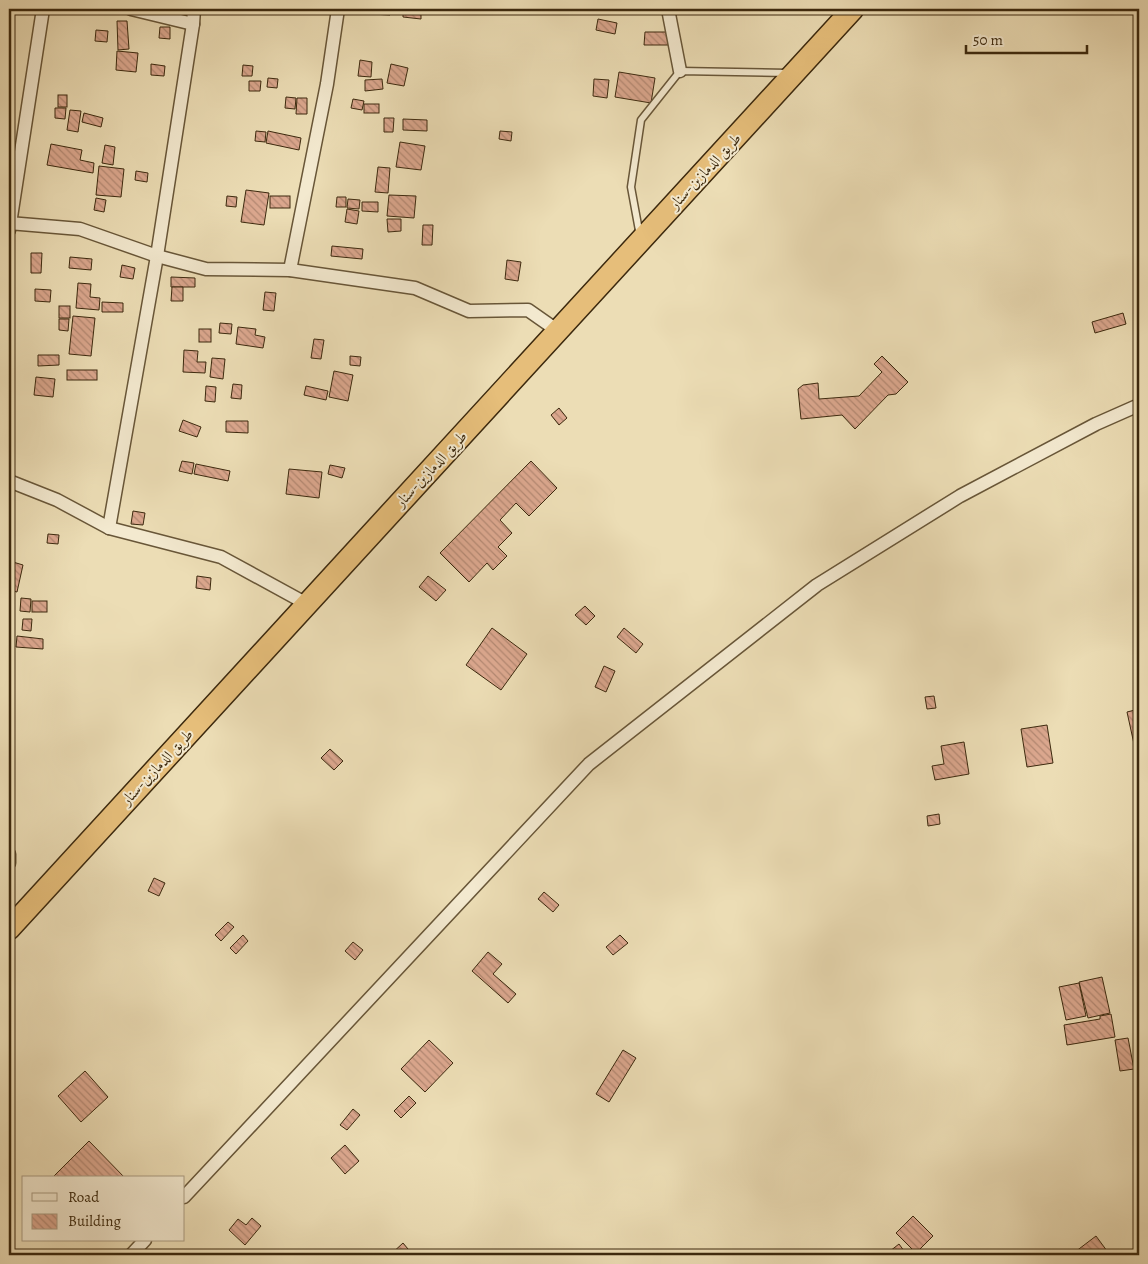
<svg xmlns="http://www.w3.org/2000/svg" width="1148" height="1264" font-family="Alegreya,Amiri,serif">
<defs>
<pattern id="building-back-hatch" width="6" height="6" patternUnits="userSpaceOnUse" patternTransform="scale(1.25)"><rect width="6" height="6" fill="#dba78e"/><path d="M-1 5l2 2M0 0l6 6M5-1l2 2" fill="none" stroke="#b38872"/></pattern>
</defs>
<rect width="100%" height="100%" fill="#ecddb5"/>
<filter id="stains"><feTurbulence type="fractalNoise" baseFrequency=".004" numOctaves="4"/><feColorMatrix values="0 0 0 0 .2 0 0 0 0 .09 0 0 0 0 .02 0 0 0 .5 -.17"/></filter>
<radialGradient id="worn" r=".72"><stop offset=".6" stop-color="#630" stop-opacity="0"/><stop offset="1" stop-color="#630" stop-opacity=".3"/></radialGradient>
<g fill="url(#building-back-hatch)" stroke="#3c290e">
<path d="M371,9H390V15L371,14Z"/>
<path d="M403,9H421V19L403,17Z"/>
<path d="M598,19L617,23L615,34L596,30Z"/>
<path d="M117,21H127L129,49L118,50Z"/>
<path d="M160,27H170V39L159,38Z"/>
<path d="M96,30L108,31L107,42L95,41Z"/>
<path d="M645,32H669V45H644Z"/>
<path d="M117,51L138,53L136,72L116,70Z"/>
<path d="M360,60L372,62L371,77L358,76Z"/>
<path d="M151,64L165,66L164,76L151,75Z"/>
<path d="M391,64L408,68L404,86L387,83Z"/>
<path d="M243,65L253,66L252,76H242Z"/>
<path d="M619,72L655,78L651,103L615,97Z"/>
<path d="M268,78L278,79L277,88L267,87Z"/>
<path d="M382,79L383,89L365,91V80Z"/>
<path d="M594,79L609,80L607,98L593,96Z"/>
<path d="M249,81H261L260,91H249Z"/>
<rect x="58" y="95" width="9" height="12"/>
<path d="M286,97L296,98L295,109L285,108Z"/>
<path d="M297,98H307V114H296Z"/>
<path d="M353,99L364,101L362,110L351,108Z"/>
<rect x="364" y="104" width="15" height="9"/>
<path d="M55,108H66L65,119L55,118Z"/>
<path d="M70,110L81,111L78,132L67,130Z"/>
<path d="M84,113L103,118L101,127L82,122Z"/>
<path d="M384,118H394L393,132H384Z"/>
<path d="M403,119L427,120V131L403,130Z"/>
<path d="M256,131L266,132L265,142L255,141Z"/>
<path d="M268,131L301,138L299,150L266,143Z"/>
<path d="M500,131L512,132L511,141L499,139Z"/>
<path d="M400,142L425,146L421,170L396,167Z"/>
<path d="M51,144L82,150L80,160L94,163L93,173L47,165Z"/>
<path d="M105,145L115,147L113,165L102,163Z"/>
<path d="M99,166L124,169L121,197L96,195Z"/>
<path d="M378,167L390,168L388,193L375,192Z"/>
<path d="M136,171L148,173L147,182L135,180Z"/>
<path d="M246,190L269,193L264,225L241,222Z"/>
<path d="M389,195L416,196L414,218L387,216Z"/>
<path d="M227,196L237,197L236,207L226,206Z"/>
<rect x="270" y="196" width="20" height="12"/>
<path d="M337,197H346V207H336Z"/>
<path d="M96,198L106,200L104,212L94,210Z"/>
<path d="M348,199L360,200L359,209L347,208Z"/>
<path d="M362,202H378V212L362,211Z"/>
<path d="M347,209L359,211L357,224L345,222Z"/>
<path d="M387,219H401V231L388,232Z"/>
<path d="M423,225H433L432,245H422Z"/>
<path d="M332,246L363,249L362,259L331,256Z"/>
<path d="M31,253H42L41,273H31Z"/>
<path d="M70,257L92,259L91,270L69,268Z"/>
<path d="M507,260L521,262L518,281L505,279Z"/>
<path d="M122,265L135,268L133,279L120,277Z"/>
<path d="M171,277L195,278V287H171Z"/>
<path d="M78,283L91,284L90,297L100,298L99,310L76,308Z"/>
<path d="M172,287H183V301H171Z"/>
<path d="M35,289L51,290L50,302L35,301Z"/>
<path d="M265,292L276,293L274,311L263,310Z"/>
<path d="M102,302L123,303V312H102Z"/>
<rect x="59" y="306" width="11" height="12"/>
<path d="M1123,313L1126,324L1095,333L1092,322Z"/>
<path d="M73,316L95,318L91,356L69,354Z"/>
<path d="M59,319H69L68,331L59,330Z"/>
<path d="M220,323L232,324L231,334L219,333Z"/>
<path d="M238,327L256,329L255,335L265,337L263,348L236,344Z"/>
<rect x="199" y="329" width="12" height="13"/>
<path d="M314,339L324,340L321,359L311,358Z"/>
<path d="M184,350L198,351L197,362H206L205,373L183,372Z"/>
<path d="M38,355H59V365L38,366Z"/>
<path d="M350,356L361,357L360,366L350,365Z"/>
<path d="M882,356L908,382L896,394L888,395L855,429L842,415L801,419L798,389L803,385L818,383L819,399L859,396L882,372L874,364Z"/>
<path d="M212,358L225,359L223,379L210,377Z"/>
<rect x="67" y="370" width="30" height="10"/>
<path d="M334,371L353,375L348,401L329,397Z"/>
<path d="M36,377L55,379L53,397L34,395Z"/>
<path d="M233,384L242,385L241,399L231,398Z"/>
<path d="M206,386L216,387L215,402L205,401Z"/>
<path d="M306,386L328,391L326,400L304,395Z"/>
<path d="M559,408L567,418L559,425L551,415Z"/>
<path d="M183,420L201,427L197,437L179,431Z"/>
<path d="M226,421H248V433L226,432Z"/>
<path d="M182,461L194,463L192,474L179,471Z"/>
<path d="M531,461L557,488L529,516L516,503L500,520L512,533L498,547L507,556L493,570L487,563L469,582L440,553Z"/>
<path d="M196,464L230,471L228,481L194,474Z"/>
<path d="M330,465L345,468L342,478L328,474Z"/>
<path d="M289,469L322,472L319,498L286,494Z"/>
<path d="M133,511L145,513L143,525L131,524Z"/>
<path d="M48,534L59,535L58,544L47,543Z"/>
<path d="M13,562L23,565L17,592L9,590V578Z"/>
<path d="M197,576L211,578L210,590L196,588Z"/>
<path d="M428,576L446,590L436,601L419,587Z"/>
<path d="M21,598L31,599L30,612L20,611Z"/>
<rect x="32" y="601" width="15" height="11"/>
<path d="M585,606L595,616L586,625L575,615Z"/>
<path d="M23,619H32L31,631L22,630Z"/>
<path d="M492,628L527,654L501,690L466,665Z"/>
<path d="M624,628L643,644L636,653L617,637Z"/>
<path d="M17,636L43,639V649L16,647Z"/>
<path d="M604,666L615,671L606,692L595,687Z"/>
<path d="M934,696L936,708L927,709L925,697Z"/>
<path d="M1139,709V742L1134,744L1127,712Z"/>
<path d="M1047,725L1053,763L1027,767L1021,729Z"/>
<path d="M964,742L969,774L935,780L932,766L944,764L941,746Z"/>
<path d="M330,749L343,761L334,770L321,758Z"/>
<path d="M939,814L940,824L928,826L927,816Z"/>
<path d="M154,878L165,883L159,896L148,891Z"/>
<path d="M544,892L559,905L553,912L538,899Z"/>
<path d="M228,922L234,927L221,941L215,935Z"/>
<path d="M243,935L248,941L236,954L230,948Z"/>
<path d="M620,935L628,943L613,955L606,947Z"/>
<path d="M353,942L363,950L355,960L345,951Z"/>
<path d="M488,952L502,964L493,974L516,994L508,1003L472,971Z"/>
<path d="M1102,977L1110,1013L1088,1018L1079,982Z"/>
<path d="M1079,983L1086,1016L1066,1020L1059,987Z"/>
<path d="M1111,1014L1115,1037L1067,1045L1064,1025L1100,1019V1016Z"/>
<path d="M1128,1038L1134,1069L1120,1071L1115,1040Z"/>
<path d="M429,1040L453,1063L425,1092L401,1069Z"/>
<path d="M623,1050L636,1058L609,1102L596,1094Z"/>
<path d="M85,1071L108,1097L81,1122L58,1096Z"/>
<path d="M409,1096L416,1103L401,1118L394,1111Z"/>
<path d="M353,1109L360,1115L347,1130L340,1125Z"/>
<path d="M89,1141L125,1178H54L53,1177Z"/>
<path d="M345,1145L359,1161L345,1174L331,1158Z"/>
<path d="M913,1216L933,1236L916,1253L896,1233Z"/>
<path d="M252,1218L261,1226L245,1245L229,1230L238,1219L246,1225Z"/>
<path d="M1096,1236L1110,1255H1071Z"/>
<path d="M403,1243L413,1255H390Z"/>
<path d="M899,1244L907,1255H885Z"/>
</g>
<g fill="none" stroke-linecap="round" stroke-linejoin="round">
<g stroke="#685638" stroke-width="9">
<path id="service" d="M640,236L631,187L641,120L680,71L788,73"/>
</g>
<g stroke="#685638" stroke-width="15">
<g id="minor">
<path d="M131,9L193,24"/>
<path d="M668,9L680,71"/>
<path d="M9,223L80,229L157,256L206,269L290,270L415,288L469,311L528,310L558,331"/>
<path d="M9,230L43,9"/>
<path d="M290,270L327,84L338,9"/>
<path d="M9,481L57,500L109,528L221,557L307,604"/>
<path d="M109,528L157,256L193,24L194,9"/>
<path d="M9,854V863"/>
<path d="M184,1197L589,764L817,585L960,496L1096,424L1139,405"/>
<path d="M131,1255L145,1240"/>
</g>
</g>
<g stroke="#3c290e" stroke-width="24">
<path id="trunk" d="M9,929L853,9"/>
</g>
<use href="#service" stroke="#f3e9cf" stroke-width="6"/>
<use href="#minor" stroke="#f3e9cf" stroke-width="12"/>
<use href="#trunk" stroke="#e6be7a" stroke-width="21"/>
</g>
<g text-anchor="middle" stroke-width="4" stroke-linejoin="round" paint-order="stroke">
<g font-size="15" fill="#3c290e" stroke="#f3e9cf">
<text transform="translate(705 171) rotate(-47)" y="5">طريق الدمازين-سنار</text>
<text transform="translate(431 469) rotate(-47)" y="5">طريق الدمازين-سنار</text>
<text transform="translate(157 767) rotate(-47)" y="5">طريق الدمازين-سنار</text>
</g>
</g>
<rect width="1148" height="1264" fill="none" stroke="#ecddb5" stroke-width="30"/>
<rect x="10" y="10" width="1128" height="1244" fill="none" stroke="#3c290e" stroke-width="2.5"/>
<rect x="15" y="15" width="1118" height="1234" fill="none" stroke="#3c290e"/>
<rect x="22" y="1176" width="162" height="65" fill="#f3e9cf" stroke="#aa9c82"/>
<rect x="32" y="1193" width="25" height="8" fill="#f3e9cf" stroke="#aa9c82"/>
<text x="68" y="1202" font-size="15" fill="#3c290e">Road</text>
<rect x="32" y="1214" width="25" height="15" fill="url(#building-back-hatch)" stroke="#aa9c82"/>
<text x="68" y="1226" font-size="15" fill="#3c290e">Building</text>
<path d="M966 45v8h121v-8" fill="none" stroke="#3c290e" stroke-width="2.5"/>
<text x="973" y="45" font-size="15" fill="#3c290e" stroke="#f3e9cf" stroke-width="4" paint-order="stroke">50 m</text>
<rect width="100%" height="100%" filter="url(#stains)"/>
<rect width="100%" height="100%" fill="url(#worn)"/>
</svg>
